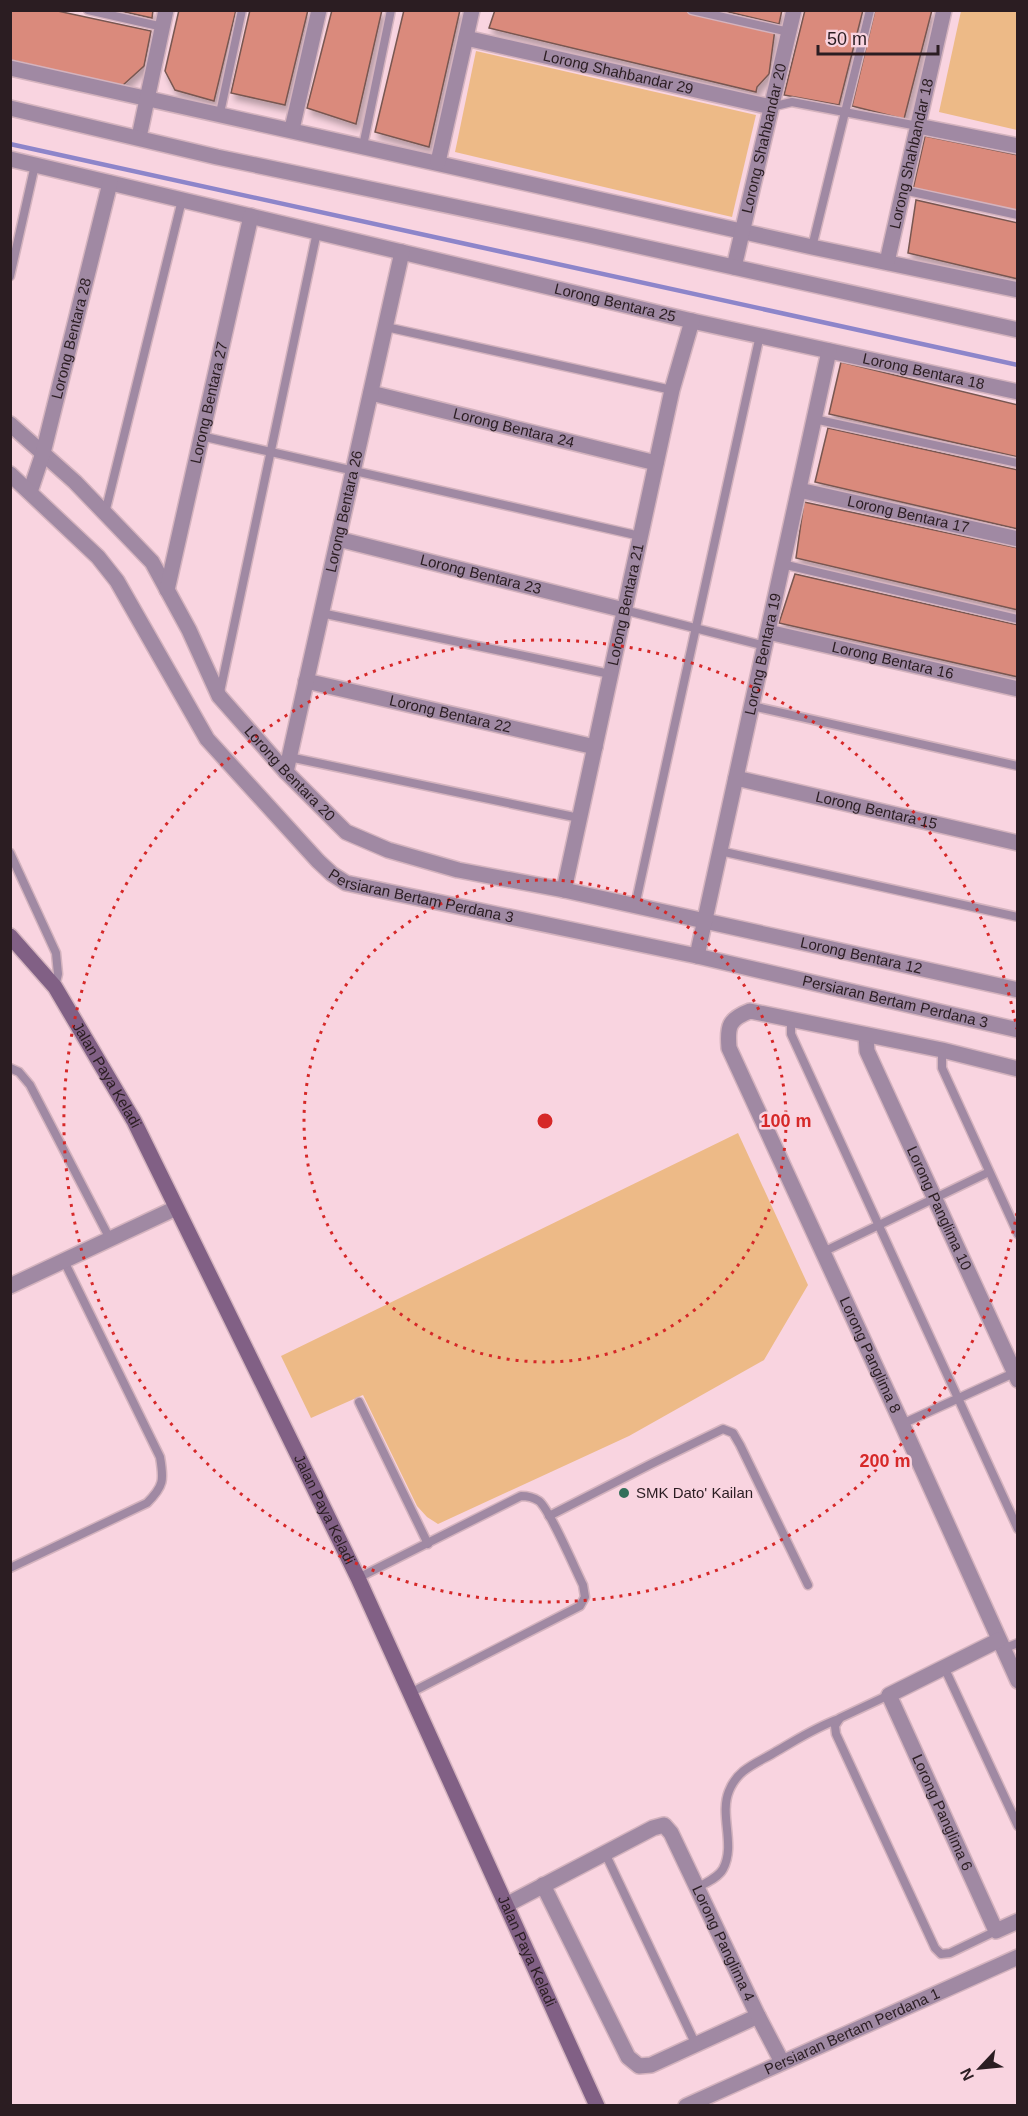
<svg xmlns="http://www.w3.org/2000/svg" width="1028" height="2116" font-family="Helvetica,sans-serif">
<defs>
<filter id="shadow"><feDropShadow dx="3.5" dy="6" stdDeviation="3" flood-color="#0004"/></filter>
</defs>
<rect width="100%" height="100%" fill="#f9d4e0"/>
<g fill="#edba87">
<path d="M961,11H1017V130L939,112Z"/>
<path d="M476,51L756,115L732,217L455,152Z"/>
<path d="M738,1133L808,1285L764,1360L629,1436L438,1524L427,1517L417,1506L363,1395L311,1418L281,1356Z"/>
</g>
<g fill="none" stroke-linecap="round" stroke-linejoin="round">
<path stroke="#8d85ca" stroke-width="4.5" d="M10,144L1018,365"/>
</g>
<g fill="#da8a7b" stroke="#785751" stroke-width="1.5" filter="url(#shadow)">
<path d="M10,10H53L151,31L144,66L122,86L10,60Z"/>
<path d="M116,10H153L152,18Z"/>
<path d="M179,10H236L214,101L175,90L165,71Z"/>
<path d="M250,10H308L285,105L231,93Z"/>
<path d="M332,10H382L356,124L307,108Z"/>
<path d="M404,10H460L429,147L375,132Z"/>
<path d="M495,10H681L775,29L769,74L757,87L756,92L489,28Z"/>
<path d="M720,10H782L779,24Z"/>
<path d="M805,10H863L839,105L784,95Z"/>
<path d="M875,10H932L904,119L852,106Z"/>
<path d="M925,136L1018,155V212L913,189Z"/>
<path d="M916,200L1018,223V279L908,253Z"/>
<path d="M841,362L1018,405V457L829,414Z"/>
<path d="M828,428L1018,470V529L815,482Z"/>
<path d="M804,502L1018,548V610L796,558Z"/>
<path d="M795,574L1018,625V677L779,623Z"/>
</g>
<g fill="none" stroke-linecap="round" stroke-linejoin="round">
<g stroke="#d4b3be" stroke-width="11">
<g id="service">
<path d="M88,10L163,27"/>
<path d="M692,10L789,32"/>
<path d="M771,107L792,102L918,126"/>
<path d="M220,113L242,10"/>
<path d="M363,146L391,10"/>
<path d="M903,190L1018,215"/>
<path d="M812,247L870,10"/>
<path d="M10,276L35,165"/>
<path d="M386,327L672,390"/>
<path d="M814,419L1018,463"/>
<path d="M201,436L640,536"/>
<path d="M105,513L182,200"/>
<path d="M782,564L1018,619"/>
<path d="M624,610L765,646"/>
<path d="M321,613L610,674"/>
<path d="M220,692L317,232"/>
<path d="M752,706L1018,766"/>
<path d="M289,757L579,818"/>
<path d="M720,851L1018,917"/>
<path d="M10,853L56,953L58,974L55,987"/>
<path d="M635,906L760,335"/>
<path d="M791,1018V1034L1018,1529"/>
<path d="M942,1050V1068L1018,1234"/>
<path d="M10,1068L19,1072L30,1085L110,1239"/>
<path d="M823,1252L989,1172"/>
<path d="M359,1402L428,1544"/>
<path d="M902,1424L1016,1372"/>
<path d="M549,1516L651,1464L723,1429L733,1433L740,1445L808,1585"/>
<path d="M10,1568L147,1503C164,1486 164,1480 160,1457L64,1261"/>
<path d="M358,1578L521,1496C528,1496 533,1497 539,1501C550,1510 575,1569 583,1585L585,1597L580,1606L410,1693"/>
<path d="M1003,1649L1018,1643"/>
<path d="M944,1667L1018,1826"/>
<path d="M889,1695L840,1718L835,1726L836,1734L935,1948L941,1954L950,1953L996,1931"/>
<path d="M605,1853L696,2045"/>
<path d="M697,1888C705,1883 718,1878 723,1869C736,1845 719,1815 729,1791C738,1768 758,1763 777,1751C798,1739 816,1727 839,1719"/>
</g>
</g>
<g stroke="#d4b3be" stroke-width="18">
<g id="minor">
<path id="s1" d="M466,38L771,107"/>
<path d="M10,68L812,247L1018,290"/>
<path d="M918,126L1018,146"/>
<path d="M292,129L319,10"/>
<path d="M139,137L166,10"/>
<path id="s2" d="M10,159L692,321L1018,392"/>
<path d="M438,162L472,10"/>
<path id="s3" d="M887,262L944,10"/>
<path id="s4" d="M734,267L794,10"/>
<path id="s5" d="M371,393L656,463"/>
<path id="s6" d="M10,424L75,482L152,562L189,630L219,696L286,772L346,832L388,850L458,870L564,890L1018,990"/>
<path id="s7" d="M799,490L1018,539"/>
<path id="s8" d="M30,492L43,453L110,183"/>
<path id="s9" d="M338,539L624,610"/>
<path id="s10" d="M167,590L251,216"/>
<path id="s11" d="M768,632L1018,689"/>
<path id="s12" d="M306,681L595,747"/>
<path id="s13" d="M286,772L402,252"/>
<path id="s14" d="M736,778L1018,843"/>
<path id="s15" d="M564,890L672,390L692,321"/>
<path id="s16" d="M697,956L829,351"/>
<path id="s17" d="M866,1035L867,1051L1018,1380"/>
<path id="s18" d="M1018,1069L942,1050L750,1011C729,1019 727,1026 729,1048L902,1424L1018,1681"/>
<path d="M10,1286L176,1208"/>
<path id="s19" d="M999,1640L889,1695L996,1931L1018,1921"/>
<path d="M543,1885L628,2057L639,2066L651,2065L758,2016"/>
<path id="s20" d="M506,1905L653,1828L664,1825L671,1833L758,2016L782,2062"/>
</g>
</g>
<g stroke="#d4b3be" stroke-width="18">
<g id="tertiary">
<path d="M10,108L217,157L589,235L1018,330"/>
<path id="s21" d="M10,474L98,557L117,581L207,739L318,861L332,874L346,883L697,956L1018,1030"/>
<path id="s22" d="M686,2106L1018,1957"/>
</g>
</g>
<g stroke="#d4b3be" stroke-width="18">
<g id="secondary">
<path id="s23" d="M10,936L55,987L134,1121L358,1578L597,2106"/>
</g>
</g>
<use href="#service" stroke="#a089a3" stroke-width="8"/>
<use href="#minor" stroke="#a089a3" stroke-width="15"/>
<use href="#tertiary" stroke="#a089a3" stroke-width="15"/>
<use href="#secondary" stroke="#816085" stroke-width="15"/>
</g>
<g fill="none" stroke="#d62828" stroke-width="3" stroke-dasharray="3 6">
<circle cx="545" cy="1121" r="241"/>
<path d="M1017 1213A481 481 0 1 1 1017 1029"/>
</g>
<circle fill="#336f5a" stroke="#f9d4e0" stroke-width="2" cx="624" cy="1493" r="6"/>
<g text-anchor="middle" stroke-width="5" stroke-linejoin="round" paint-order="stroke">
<g font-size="15" fill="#2b1d22" stroke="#f9d4e0">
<text dy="5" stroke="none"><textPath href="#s1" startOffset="156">Lorong Shahbandar 29</textPath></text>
<text dy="5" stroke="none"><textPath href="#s4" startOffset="132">Lorong Shahbandar 20</textPath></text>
<text dy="5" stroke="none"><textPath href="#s3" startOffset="111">Lorong Shahbandar 18</textPath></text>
<text dy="5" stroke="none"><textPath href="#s2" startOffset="622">Lorong Bentara 25</textPath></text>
<text dy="5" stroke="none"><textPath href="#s8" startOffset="159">Lorong Bentara 28</textPath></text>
<text dy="5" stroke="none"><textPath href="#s2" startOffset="938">Lorong Bentara 18</textPath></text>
<text dy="5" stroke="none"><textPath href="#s10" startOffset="192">Lorong Bentara 27</textPath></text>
<text dy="5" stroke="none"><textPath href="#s5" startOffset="147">Lorong Bentara 24</textPath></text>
<text dy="5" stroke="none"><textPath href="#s13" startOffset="267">Lorong Bentara 26</textPath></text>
<text dy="5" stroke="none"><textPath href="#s7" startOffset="112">Lorong Bentara 17</textPath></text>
<text dy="5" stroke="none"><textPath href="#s9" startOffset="147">Lorong Bentara 23</textPath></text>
<text dy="5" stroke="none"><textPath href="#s15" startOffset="292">Lorong Bentara 21</textPath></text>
<text dy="5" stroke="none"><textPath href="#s16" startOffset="309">Lorong Bentara 19</textPath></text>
<text dy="5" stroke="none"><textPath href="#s11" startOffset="128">Lorong Bentara 16</textPath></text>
<text dy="5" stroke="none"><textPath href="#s12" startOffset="148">Lorong Bentara 22</textPath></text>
<text dy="5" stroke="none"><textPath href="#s6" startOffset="453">Lorong Bentara 20</textPath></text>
<text dy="5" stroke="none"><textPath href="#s14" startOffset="144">Lorong Bentara 15</textPath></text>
<text dy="5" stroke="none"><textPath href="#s21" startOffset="610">Persiaran Bertam Perdana 3</textPath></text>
<text dy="5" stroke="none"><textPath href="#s6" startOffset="1065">Lorong Bentara 12</textPath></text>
<text dy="5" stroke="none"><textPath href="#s21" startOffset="1096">Persiaran Bertam Perdana 3</textPath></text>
<text dy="5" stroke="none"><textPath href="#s23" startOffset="170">Jalan Paya Keladi</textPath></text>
<text dy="5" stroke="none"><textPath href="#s17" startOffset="189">Lorong Panglima 10</textPath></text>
<text dy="5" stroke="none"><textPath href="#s18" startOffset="660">Lorong Panglima 8</textPath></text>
<text dy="5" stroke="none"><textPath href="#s23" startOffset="656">Jalan Paya Keladi</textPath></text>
<text dy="5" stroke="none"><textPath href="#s19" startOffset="252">Lorong Panglima 6</textPath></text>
<text dy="5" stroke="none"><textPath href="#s20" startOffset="310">Lorong Panglima 4</textPath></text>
<text dy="5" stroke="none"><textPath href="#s23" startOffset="1142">Jalan Paya Keladi</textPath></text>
<text dy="5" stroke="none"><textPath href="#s22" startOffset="182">Persiaran Bertam Perdana 1</textPath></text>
</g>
<g font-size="15" fill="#2b1d22" stroke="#f9d4e0" text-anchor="start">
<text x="636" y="1498">SMK Dato' Kailan</text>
</g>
</g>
<circle cx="545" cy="1121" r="9" fill="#d62828" stroke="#f9d4e0" stroke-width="3"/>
<g font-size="18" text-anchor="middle" font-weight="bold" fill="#d62828" stroke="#f9d4e0" stroke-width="5" stroke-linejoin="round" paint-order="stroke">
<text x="786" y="1127">100 m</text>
<text x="885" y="1467">200 m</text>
</g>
<rect width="1028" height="2116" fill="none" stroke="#2b1d22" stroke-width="24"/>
<g transform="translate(980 2068) rotate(244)" stroke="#f9d4e0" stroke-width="4.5" paint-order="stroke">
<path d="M0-4.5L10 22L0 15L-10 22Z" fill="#2b1d22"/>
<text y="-9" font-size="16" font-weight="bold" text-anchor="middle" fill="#2b1d22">N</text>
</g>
<path d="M818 45v9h120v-9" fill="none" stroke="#2b1d22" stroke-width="3"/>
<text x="827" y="45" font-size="18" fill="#2b1d22" stroke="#f9d4e0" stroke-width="4.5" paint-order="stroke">50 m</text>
</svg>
